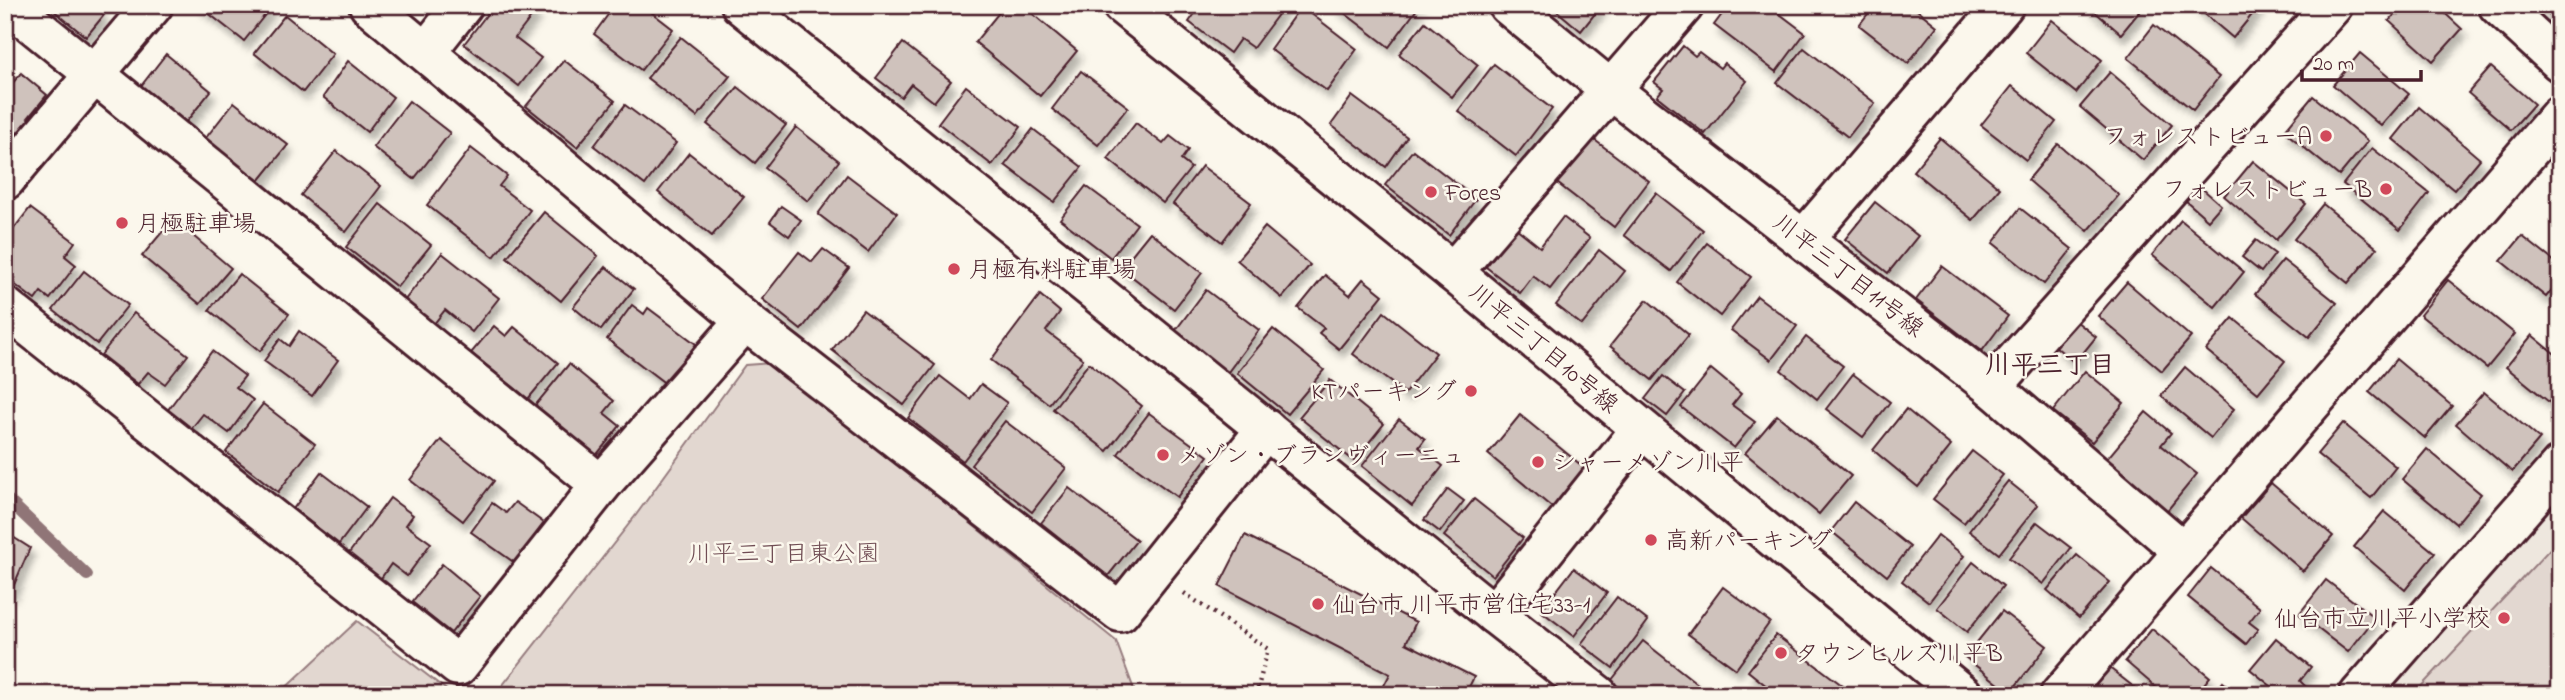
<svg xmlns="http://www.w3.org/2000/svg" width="2565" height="700" font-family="'Indie Flower','Klee One',sans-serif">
<defs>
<filter id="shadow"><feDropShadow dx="4.5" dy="8" stdDeviation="3.5" flood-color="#0004"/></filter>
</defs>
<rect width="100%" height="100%" fill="#fbf7ec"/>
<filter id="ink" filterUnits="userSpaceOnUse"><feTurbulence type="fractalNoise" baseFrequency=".0143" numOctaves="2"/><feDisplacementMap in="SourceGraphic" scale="14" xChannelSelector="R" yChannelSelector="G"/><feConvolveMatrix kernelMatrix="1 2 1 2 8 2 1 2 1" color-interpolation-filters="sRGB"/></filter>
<g filter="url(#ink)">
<path fill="#eee7de" d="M2560,491V695H2380Z"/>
<g fill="#e2d7d0" stroke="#967b7e" stroke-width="2">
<path d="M773,363L1116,641L1136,695H495L636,515L745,365Z"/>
<path d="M2560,538V695H2413Z"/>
<path d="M357,621L453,695H278Z"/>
</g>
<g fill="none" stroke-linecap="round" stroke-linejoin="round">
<path stroke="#907477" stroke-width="12" d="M5,497L87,575"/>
</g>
<g fill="#cfc2bc" stroke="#4a1f2b" stroke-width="2" filter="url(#shadow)">
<path d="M47,5H100L97,9L104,15L86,37Z"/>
<path d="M198,5H272V6L244,41Z"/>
<path d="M494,5H528L536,11L515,38L541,58L519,86L464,44Z"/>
<path d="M615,5H642L673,29L641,70L594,34Z"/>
<path d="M1005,5H1022L1077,51L1040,96L975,42Z"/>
<path d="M1201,5H1231L1240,12L1245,5H1285L1253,48L1240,39L1230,53L1189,22Z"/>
<path d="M1334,5H1420L1389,47Z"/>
<path d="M1550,5H1602L1581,31Z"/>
<path d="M1729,5H1768L1805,33L1776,72L1714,25Z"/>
<path d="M1875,5H1911L1937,26L1908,63L1859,25Z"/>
<path d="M2087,5H2145L2121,34Z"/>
<path d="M2194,5H2260L2233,38Z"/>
<path d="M2403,5H2436L2462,29L2433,61L2389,21Z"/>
<path d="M2538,5H2560V24Z"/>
<path d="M1301,6L1357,49L1327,91L1270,49Z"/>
<path d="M285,15L333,54L303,92L254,53Z"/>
<path d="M2052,20L2102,60L2076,93L2026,53Z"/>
<path d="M1425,22L1478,65L1452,97L1399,54Z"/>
<path d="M2154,25L2219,77L2193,110L2128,58Z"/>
<path d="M681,37L730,76L697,117L647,78Z"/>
<path d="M903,43L951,81L934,102L911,84L901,97L876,78Z"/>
<path d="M1683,46L1695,56L1699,52L1720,68L1724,63L1747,81L1705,134L1657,96L1663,89L1654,82Z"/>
<path d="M1804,48L1875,103L1848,137L1777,83Z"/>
<path d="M2360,53L2409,94L2381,126L2333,85Z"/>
<path d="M166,54L211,91L186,122L141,86Z"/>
<path d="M564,60L615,101L577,147L526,106Z"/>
<path d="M348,61L393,97L367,132L323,97Z"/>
<path d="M1494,64L1552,109L1516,156L1458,111Z"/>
<path d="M2491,67L2534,104L2511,130L2468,93Z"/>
<path d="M1081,71L1128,107L1098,145L1052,109Z"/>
<path d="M2110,72L2172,125L2143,160L2080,107Z"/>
<path d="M21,73L47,95L28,118L38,125L17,151L5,143V92Z"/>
<path d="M966,86L1021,127L992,165L938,123Z"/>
<path d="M2012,86L2056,122L2026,160L1981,125Z"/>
<path d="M738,87L786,125L755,163L707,124Z"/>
<path d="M1352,96L1407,137L1386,167L1331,125Z"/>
<path d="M2313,96L2368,141L2339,176L2284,131Z"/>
<path d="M409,101L450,133L414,179L373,147Z"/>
<path d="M234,102L288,145L259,181L205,139Z"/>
<path d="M625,105L676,143L645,185L594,146Z"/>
<path d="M2419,107L2480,159L2454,190L2393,139Z"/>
<path d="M1136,123L1163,144L1170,136L1188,150L1181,160L1191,168L1163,203L1108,159Z"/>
<path d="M796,127L839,161L808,201L765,168Z"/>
<path d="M1033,129L1082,167L1054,202L1005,165Z"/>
<path d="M1592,138L1649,181L1614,227L1557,183Z"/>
<path d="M1940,138L2000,188L1973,220L1913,171Z"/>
<path d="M2058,144L2119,195L2088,231L2028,180Z"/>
<path d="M471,148L507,176L499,186L530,210L494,257L427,205Z"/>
<path d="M2372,148L2429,193L2400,230L2343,184Z"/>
<path d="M1413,150L1476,199L1449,235L1385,185Z"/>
<path d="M336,151L381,186L346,232L301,195Z"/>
<path d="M689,153L744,197L712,236L658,192Z"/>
<path d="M2253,161L2306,204L2276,240L2224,196Z"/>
<path d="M1202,166L1251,203L1222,242L1173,204Z"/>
<path d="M847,175L897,213L868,252L818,214Z"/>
<path d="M2196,183L2221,205L2208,220L2184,199Z"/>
<path d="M1086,186L1137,224L1111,258L1060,219Z"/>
<path d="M1656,193L1703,230L1671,271L1624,235Z"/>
<path d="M1875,202L1918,236L1888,273L1845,239Z"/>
<path d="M380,204L431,245L397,287L346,247Z"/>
<path d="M2323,204L2377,248L2348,283L2294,239Z"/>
<path d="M781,206L801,220L789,236L770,222Z"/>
<path d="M30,208L75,242L65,256L76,265L50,299L41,292L35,300L5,277V240Z"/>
<path d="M2020,208L2072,249L2044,284L1993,243Z"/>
<path d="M544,212L598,256L561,301L507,257Z"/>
<path d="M1563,217L1590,238L1550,289L1533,276L1520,293L1486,267L1516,228L1540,247Z"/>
<path d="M173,219L231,268L200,304L142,256Z"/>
<path d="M2181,220L2244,272L2215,307L2152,255Z"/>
<path d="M1265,227L1310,265L1282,298L1237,260Z"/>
<path d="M1150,232L1202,273L1174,309L1121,268Z"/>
<path d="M2522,236L2560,266V280L2546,297L2501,261Z"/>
<path d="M2256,240L2275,254L2261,272L2242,257Z"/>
<path d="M1707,243L1751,277L1720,316L1677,282Z"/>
<path d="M823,249L849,268L801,330L762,299L799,252L812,262Z"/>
<path d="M1599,250L1625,271L1582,325L1556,305Z"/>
<path d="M442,253L499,298L472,332L445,310L433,325L404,301Z"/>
<path d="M2283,260L2337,303L2309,337L2255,294Z"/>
<path d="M1942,266L2008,316L1982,351L1916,300Z"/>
<path d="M606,267L634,289L601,330L573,307Z"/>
<path d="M84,271L128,305L97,344L53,310Z"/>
<path d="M239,274L289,314L260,351L209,310Z"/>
<path d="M1325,275L1350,295L1363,279L1383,295L1339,349L1319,333L1324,328L1298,308Z"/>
<path d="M2448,280L2515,334L2487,368L2420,315Z"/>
<path d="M2127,282L2191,337L2162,371L2098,316Z"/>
<path d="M1206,290L1259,330L1225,376L1172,335Z"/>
<path d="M1040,295L1060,312L1046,331L1083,359L1049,404L991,360Z"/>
<path d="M1757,296L1797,326L1771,360L1731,330Z"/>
<path d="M1647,300L1689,335L1652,380L1610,346Z"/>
<path d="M632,305L644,314L648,308L696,344L666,384L607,339Z"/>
<path d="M863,310L935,365L904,405L832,350Z"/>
<path d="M1384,312L1436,353L1405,393L1353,354Z"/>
<path d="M134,313L188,355L165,384L148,372L138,384L101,355Z"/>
<path d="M2233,318L2285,361L2258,393L2206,350Z"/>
<path d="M2076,321L2096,337L2075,363L2056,347Z"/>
<path d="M494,326L506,336L514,327L558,363L528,399L471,353Z"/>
<path d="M1273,329L1324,370L1287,414L1237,373Z"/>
<path d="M299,331L338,360L312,396L264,361L280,339L289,346Z"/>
<path d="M2532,335L2560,358V411L2506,367Z"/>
<path d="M1806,337L1843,366L1817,399L1781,370Z"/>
<path d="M212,351L245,376L236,387L253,400L229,433L203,414L191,429L167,411Z"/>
<path d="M2396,359L2452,406L2425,438L2369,392Z"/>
<path d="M1089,363L1142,406L1107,451L1053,409Z"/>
<path d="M569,364L614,401L604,413L620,426L594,458L533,408Z"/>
<path d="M2185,367L2234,409L2211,438L2161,396Z"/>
<path d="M1711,369L1741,394L1732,405L1755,422L1734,448L1681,407Z"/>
<path d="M2085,371L2124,403L2092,442L2053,411Z"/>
<path d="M1853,374L1890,402L1863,437L1826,409Z"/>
<path d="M940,376L970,399L981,384L1007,403L963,461L908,418Z"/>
<path d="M1663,376L1685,393L1667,416L1645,399Z"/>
<path d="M1330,380L1384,424L1354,461L1299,417Z"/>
<path d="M2484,392L2540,439L2512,472L2456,424Z"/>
<path d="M263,404L315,444L278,492L226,452Z"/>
<path d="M1906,409L1951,446L1918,487L1873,450Z"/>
<path d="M2146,412L2171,433L2161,445L2197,474L2166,512L2105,461Z"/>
<path d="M1149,413L1208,456L1177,497L1118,454Z"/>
<path d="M1520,415L1587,470L1555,510L1488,454Z"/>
<path d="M1777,415L1851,476L1819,514L1745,453Z"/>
<path d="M1399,419L1425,439L1419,447L1443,466L1412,506L1362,466Z"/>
<path d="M1005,421L1066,468L1032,512L971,465Z"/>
<path d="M2343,423L2396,467L2371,498L2317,454Z"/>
<path d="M441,440L494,481L463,521L410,480Z"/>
<path d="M2427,449L2481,494L2456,524L2402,479Z"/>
<path d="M1972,451L2003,475L1964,523L1933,499Z"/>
<path d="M321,472L367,507L339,544L293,509Z"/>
<path d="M2008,481L2038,505L1999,554L1969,531Z"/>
<path d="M2271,483L2333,536L2303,571L2241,518Z"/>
<path d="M1069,488L1137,540L1108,576L1041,523Z"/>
<path d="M1448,489L1464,501L1440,532L1424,520Z"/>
<path d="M390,498L413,515L406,525L431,543L407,576L391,564L377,584L344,560Z"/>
<path d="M1474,499L1523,538L1493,576L1444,536Z"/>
<path d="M515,502L544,523L515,563L471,532L492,503L506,513Z"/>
<path d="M1854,502L1910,547L1887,576L1831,531Z"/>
<path d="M2384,511L2435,553L2405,590L2354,547Z"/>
<path d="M2037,522L2071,548L2043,584L2009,558Z"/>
<path d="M5,532L30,548L11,592L5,589Z"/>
<path d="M1245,535L1416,622L1406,643L1474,677L1465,695H1379L1390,674L1219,586Z"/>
<path d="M1938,535L1964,556L1929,602L1902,581Z"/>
<path d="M2077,555L2110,582L2079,618L2047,590Z"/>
<path d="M1973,562L2003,586L1967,632L1937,608Z"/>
<path d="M442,564L480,596L451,633L412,602Z"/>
<path d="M1574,568L1607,593L1574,636L1541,611Z"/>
<path d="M2211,568L2260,608L2249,622L2258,629L2246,644L2188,597Z"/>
<path d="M2326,580L2375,618L2348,652L2299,614Z"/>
<path d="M1723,587L1770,622L1736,669L1688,634Z"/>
<path d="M1617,597L1648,621L1613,668L1581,644Z"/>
<path d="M2002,611L2047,646L2010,693L1965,657Z"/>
<path d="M2152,629L2210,677L2195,695H2165L2125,661Z"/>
<path d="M1776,635L1855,695H1778L1748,671Z"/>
<path d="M2276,638L2311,667L2300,681L2314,695H2282L2250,669Z"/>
<path d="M1643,641L1699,685L1692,695H1629L1611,681Z"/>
<path d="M2107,666L2135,688L2130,695H2106L2093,685Z"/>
<path d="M2223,682L2239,695H2213Z"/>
</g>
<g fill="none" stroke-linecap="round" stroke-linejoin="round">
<g stroke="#4a1f2b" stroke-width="44">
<g id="street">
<path d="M9,5L601,485"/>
<path d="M741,5L1494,614L1598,695"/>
<path d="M1122,5L1453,272L1963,695"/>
<path d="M1508,5L1611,90L1992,387L2183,551"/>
<path d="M2498,5L2560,62"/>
<path d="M426,52L463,5"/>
<path d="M5,180L153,5"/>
<path d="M1804,239L2004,5"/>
<path d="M1453,272L1684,5"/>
<path d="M5,307L458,666L601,485L745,321L369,5"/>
<path d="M745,321L1120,612L1266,429"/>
<path d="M1992,387L2333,5"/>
<path d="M1494,614L1641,429"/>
<path d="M2060,695L2560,115"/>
<path d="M2359,695L2560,466"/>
</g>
</g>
<path stroke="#4a1f2b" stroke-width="4.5" stroke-dasharray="2 5" stroke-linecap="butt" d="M1184,593L1268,649L1258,687L1273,695"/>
<use href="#street" stroke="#fbf7ec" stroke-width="38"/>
</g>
</g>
<g fill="#d1495b" stroke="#fbf7ec" stroke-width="2.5">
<circle cx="2326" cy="136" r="7"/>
<circle cx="2386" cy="189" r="7"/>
<circle cx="1431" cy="192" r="7"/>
<circle cx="122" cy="223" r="7"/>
<circle cx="954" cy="269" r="7"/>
<circle cx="1471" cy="391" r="7"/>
<circle cx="1163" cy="455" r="7"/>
<circle cx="1538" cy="462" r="7"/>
<circle cx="1651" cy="540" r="7"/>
<circle cx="1318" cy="604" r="7"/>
<circle cx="2504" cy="618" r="7"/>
<circle cx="1781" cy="653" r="7"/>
</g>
<g text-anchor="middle" stroke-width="5" stroke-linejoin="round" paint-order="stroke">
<g font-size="24" fill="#4a1f2b" stroke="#fbf7ec" text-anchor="start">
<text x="2312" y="144" text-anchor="end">フォレストビューA</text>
<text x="2372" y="197" text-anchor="end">フォレストビューB</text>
<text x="1445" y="200">Fores</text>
<text x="136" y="231">月極駐車場</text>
<text x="968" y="277">月極有料駐車場</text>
<text x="1457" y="399" text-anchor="end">KTパーキング</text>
<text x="1177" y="463">メゾン・ブランヴィーニュ</text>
<text x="1552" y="470">シャーメゾン川平</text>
<text x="1665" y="548">高新パーキング</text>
<text x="1332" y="612">仙台市 川平市営住宅33-1</text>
<text x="2490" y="626" text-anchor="end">仙台市立川平小学校</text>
<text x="1795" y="661">タウンヒルズ川平B</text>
</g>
<g font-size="24" fill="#4a1f2b" stroke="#fbf7ec">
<text transform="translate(1849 275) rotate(38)" y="8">川平三丁目11号線</text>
<text transform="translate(1544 348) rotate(40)" y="8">川平三丁目10号線</text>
</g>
<g font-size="24" fill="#704d54" stroke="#fbf7ec">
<text x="784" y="561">川平三丁目東公園</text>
</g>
<g font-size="26" font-weight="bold" fill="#4a1f2b" stroke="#fbf7ec">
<text x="2050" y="373">川平三丁目</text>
</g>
</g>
<rect width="2565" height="700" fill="none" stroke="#fbf7ec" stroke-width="28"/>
<rect x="14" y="14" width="2537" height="672" fill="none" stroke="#4a1f2b" stroke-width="2.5" filter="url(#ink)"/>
<path d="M2302 70v10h119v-10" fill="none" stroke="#4a1f2b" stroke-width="3.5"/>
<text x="2313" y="70" font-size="21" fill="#4a1f2b" stroke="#fbf7ec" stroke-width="5" paint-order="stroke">20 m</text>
</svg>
